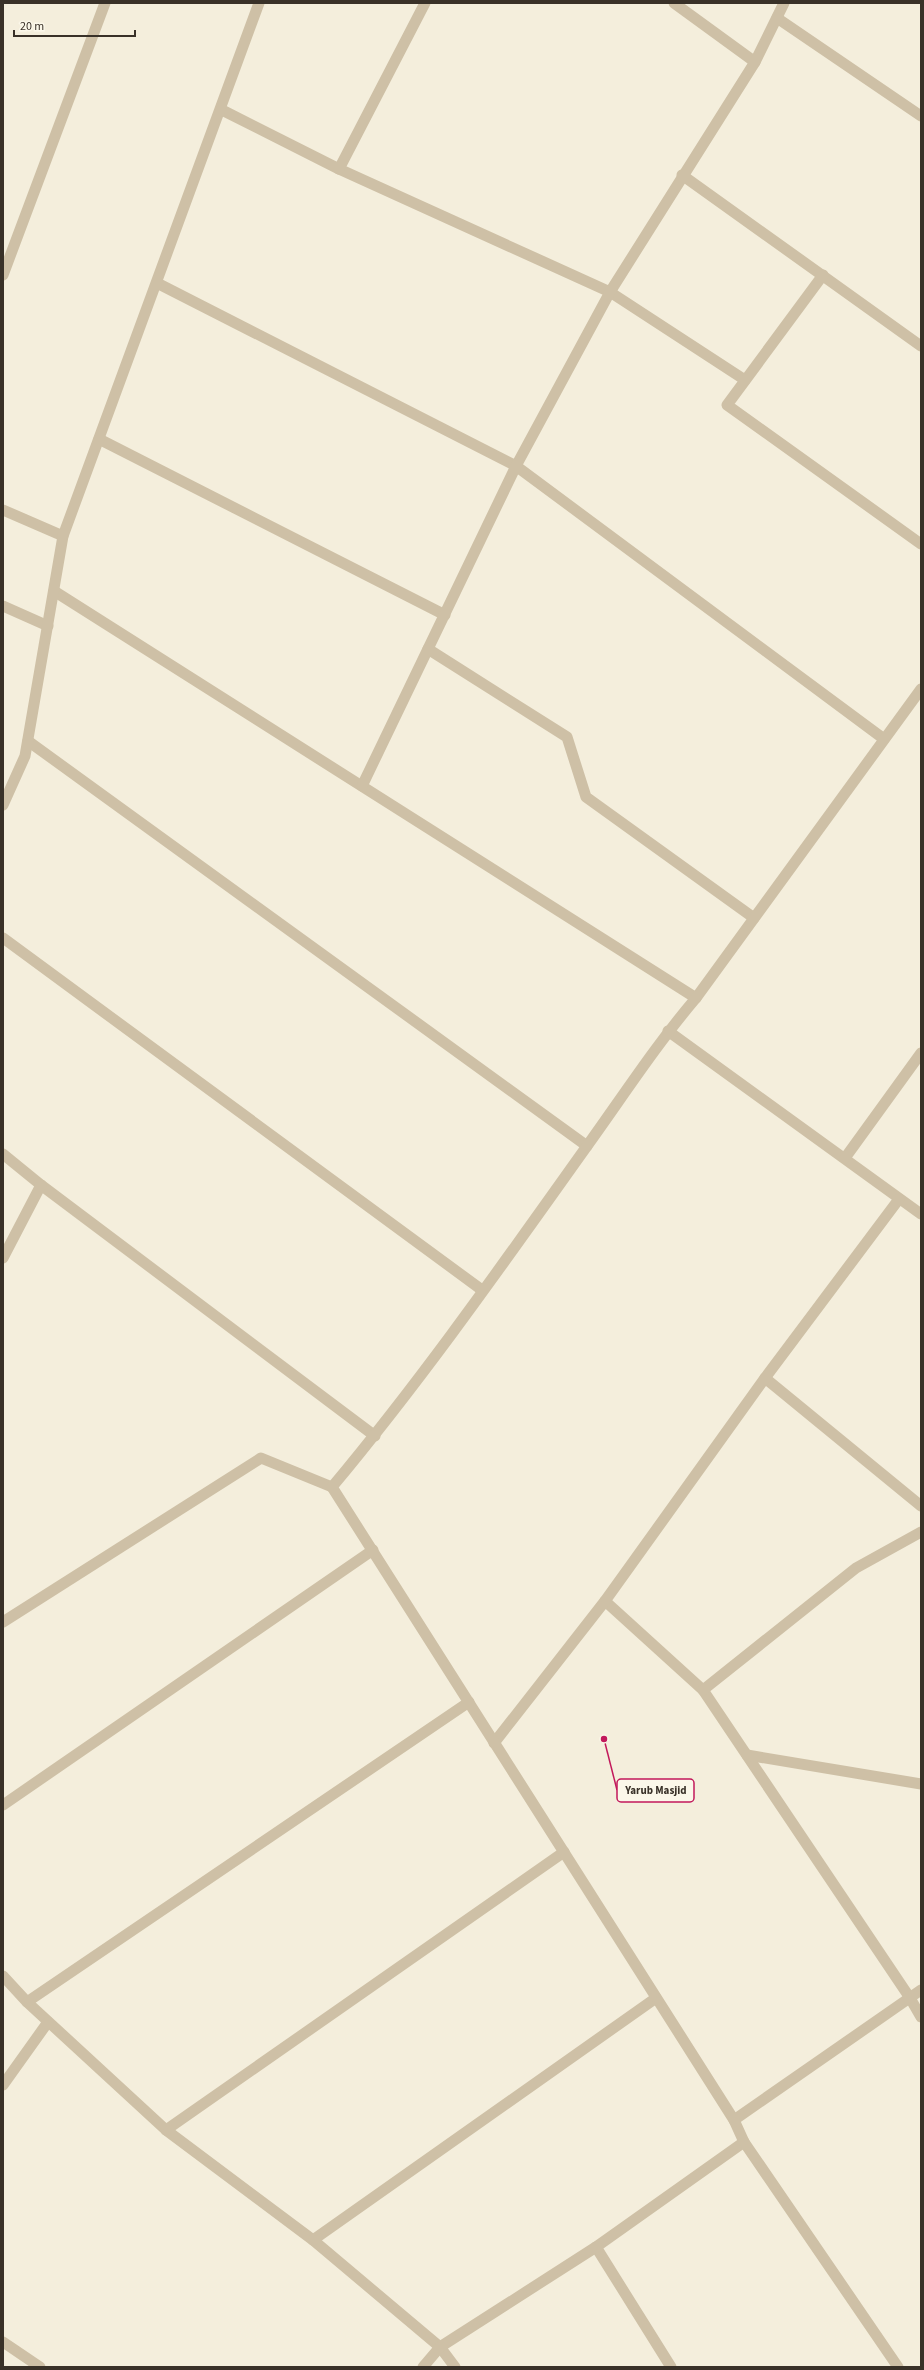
<svg xmlns="http://www.w3.org/2000/svg" width="924" height="2370" font-family="'Source Sans 3',sans-serif">
<rect width="100%" height="100%" fill="#f4eedc"/>
<g fill="none" stroke-linecap="round" stroke-linejoin="round">
<g stroke="#cec0a6" stroke-width="11">
<path d="M674,3L755,62"/>
<path d="M777,18L921,116"/>
<path d="M222,110L339,169L610,292L745,380"/>
<path d="M339,169L425,3"/>
<path d="M682,175L921,346"/>
<path d="M3,275L105,3"/>
<path d="M823,275L727,405L921,544"/>
<path d="M157,283L516,466L884,739"/>
<path d="M99,439L445,615"/>
<path d="M3,510L63,536"/>
<path d="M54,591L696,998"/>
<path d="M3,606L48,626"/>
<path d="M428,649L567,737L586,797L754,918"/>
<path d="M28,741L587,1146"/>
<path d="M362,786L516,466L610,292L755,62L784,3"/>
<path d="M3,805L25,756L63,536L259,3"/>
<path d="M3,938L482,1290"/>
<path d="M668,1031L921,1214"/>
<path d="M3,1154L41,1185L375,1436"/>
<path d="M845,1158L921,1053"/>
<path d="M3,1258L41,1185"/>
<path d="M765,1378L921,1506"/>
<path d="M605,1601L703,1690L910,1998L921,2017"/>
<path d="M3,1622L261,1458L332,1487"/>
<path d="M703,1690L856,1568L921,1532"/>
<path d="M494,1743L605,1601L765,1378L899,1199"/>
<path d="M747,1755L921,1784"/>
<path d="M3,1805L373,1550"/>
<path d="M3,1976L27,2002L166,2130L313,2240L440,2347L455,2367"/>
<path d="M27,2002L469,1702"/>
<path d="M3,2085L48,2022"/>
<path d="M734,2120L921,1990"/>
<path d="M166,2130L564,1852"/>
<path d="M313,2240L656,1998"/>
<path d="M596,2247L671,2367"/>
<path d="M3,2342L40,2367"/>
<path d="M423,2367L440,2347L596,2247L744,2142"/>
<path d="M898,2367L744,2142L734,2120L332,1487C423,1378 505,1261 587,1146C623,1096 656,1045 696,998L921,689"/>
</g>
</g>
<path fill="none" stroke="#c2185b" stroke-width="1.5" d="M604 1739L617 1790"/>
<circle fill="#c2185b" stroke="#fbf7e9" stroke-width="1.5" cx="604" cy="1739" r="4"/>
<rect fill="#fbf7e9" stroke="#c2185b" stroke-width="1.5" x="617" y="1779" width="77" height="23" rx="4"/>
<g font-size="11" text-anchor="middle" font-weight="bold" fill="#393128">
<text x="656" y="1794">Yarub Masjid</text>
</g>
<rect width="924" height="2370" fill="none" stroke="#393128" stroke-width="8"/>
<path d="M14 30v6h121v-6" fill="none" stroke="#393128" stroke-width="2"/>
<text x="20" y="30" font-size="12" fill="#393128" stroke="#fbf7e9" stroke-width="3" paint-order="stroke">20 m</text>
</svg>
